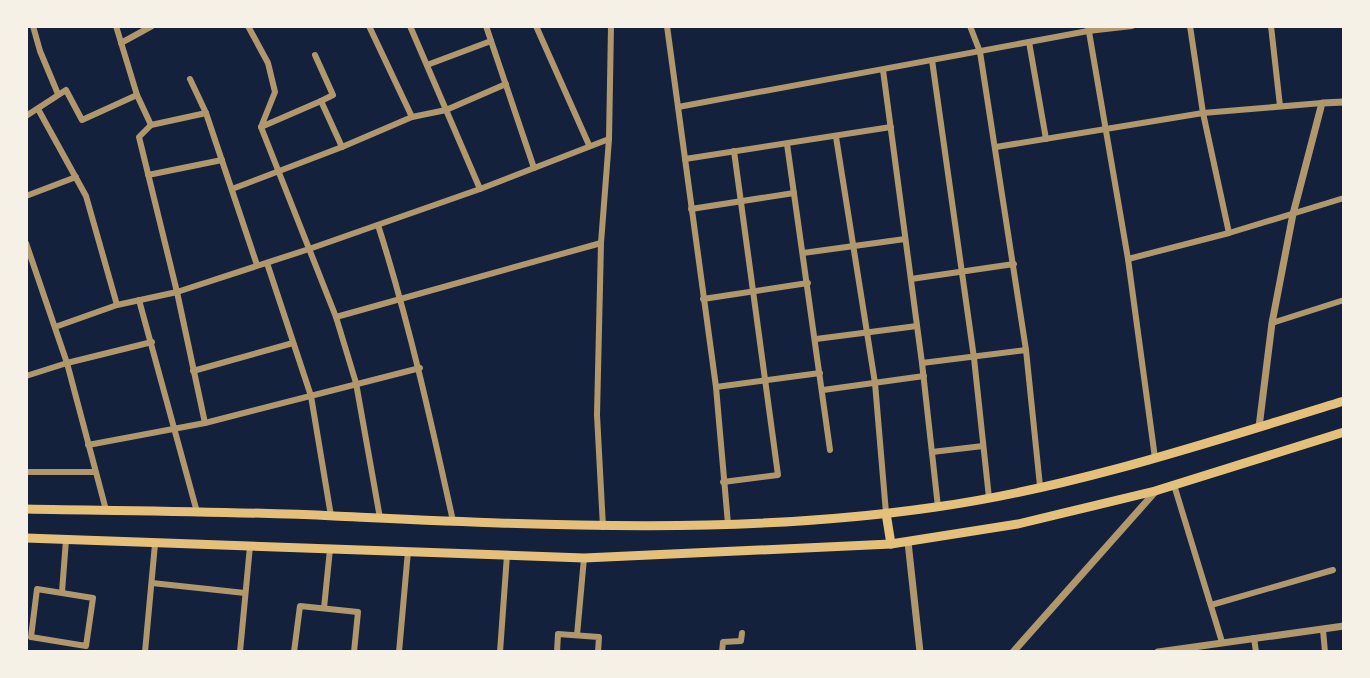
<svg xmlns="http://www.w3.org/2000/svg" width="1370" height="678" font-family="'Exo 2',sans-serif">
<rect width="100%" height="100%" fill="#14213d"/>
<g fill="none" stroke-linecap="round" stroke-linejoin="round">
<g stroke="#b1986c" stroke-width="6">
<path d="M33,26L40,51L58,94"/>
<path d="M116,26L137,95L151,125L206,113"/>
<path d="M248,26L268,63L275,92L261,127L336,317L356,383L380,518"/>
<path d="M369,26L412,117"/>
<path d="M410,26L480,189"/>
<path d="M486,26L534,168"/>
<path d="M536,26L589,145"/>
<path d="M667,26L716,387L728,524"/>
<path d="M970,26L980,52L1026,350L1040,486"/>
<path d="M1088,26L1128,259L1155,458"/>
<path d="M1190,26L1203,113L1229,233"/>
<path d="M1271,26L1280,106"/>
<path d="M1029,42L1046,139"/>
<path d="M121,43L152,26"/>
<path d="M315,55L333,95L321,101L342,147"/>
<path d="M932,60L974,358L989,498"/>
<path d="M427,65L491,41"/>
<path d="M883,70L922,363L938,507"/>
<path d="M190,79L206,113L257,265"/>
<path d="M678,107L1088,31L1132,26"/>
<path d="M38,109L86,196L117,305"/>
<path d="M26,116L66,90L82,120L137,95"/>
<path d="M151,125L139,137L177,292L205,423"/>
<path d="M261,127L321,101"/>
<path d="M836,137L875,383L886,513"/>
<path d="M787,144L830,450"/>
<path d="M996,147L1203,113L1322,103"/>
<path d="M685,159L891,127"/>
<path d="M148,175L222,160"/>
<path d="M232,189L342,147L412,117L446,110L506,84"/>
<path d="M26,196L76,177"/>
<path d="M691,209L794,193"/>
<path d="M378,225C409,322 431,421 453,521"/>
<path d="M26,243L67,363L106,510"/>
<path d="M803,253L905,239"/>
<path d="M1128,259L1229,233L1344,198"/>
<path d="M267,263L311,396L331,516"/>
<path d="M911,279L1014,264"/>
<path d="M703,299L808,283"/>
<path d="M139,300L197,512"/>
<path d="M336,317L601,243"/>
<path d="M1272,323L1344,300"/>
<path d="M55,327L117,305L177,292L309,249L480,189L609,139"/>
<path d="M816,339L917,326"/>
<path d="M922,363L1026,350"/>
<path d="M193,371L293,343"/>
<path d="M26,376L67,363L152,342"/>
<path d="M716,387L820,373"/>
<path d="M823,390L924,376"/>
<path d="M88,445L205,423L420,368"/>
<path d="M932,452L983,446"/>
<path d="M26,472H95"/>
<path d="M723,482L778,475L734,151"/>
<path d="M1174,485L1222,642"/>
<path d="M603,527L597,415L601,243L609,139L611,26"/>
<path d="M152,583L245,593"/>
<path d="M37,589L93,598L86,646L31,637Z"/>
<path d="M62,592L66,540"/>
<path d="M1211,605L1333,570"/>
<path d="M324,608L330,549"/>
<path d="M1323,630L1325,652"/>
<path d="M577,635L584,558"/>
<path d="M1254,638L1256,652"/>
<path d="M145,652L155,544"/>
<path d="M240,652L250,546"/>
<path d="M294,652L300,606L358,612L354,652"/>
<path d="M399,652L408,551"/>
<path d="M500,652L507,555"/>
<path d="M557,652L558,634L599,637L598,652"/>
<path d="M722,652L723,642L741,641L742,633"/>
</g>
<g stroke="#b1986c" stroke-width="7">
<path d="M1259,427L1272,323L1293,214L1322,103L1344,102"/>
<path d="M908,542L920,652"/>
<path d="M1013,652L1155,492"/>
<path d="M1158,652L1344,626"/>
</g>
<g stroke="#e5c07b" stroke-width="9">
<path d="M26,509C129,511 231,511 334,516C534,525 737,536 936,507C1072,488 1213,441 1344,401"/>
<path d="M886,513L891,544"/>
<path d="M26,538L584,558L891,544L1018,524L1155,491L1344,432"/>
</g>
</g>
<rect width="1370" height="678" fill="none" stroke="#f6f1e7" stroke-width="56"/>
</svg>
